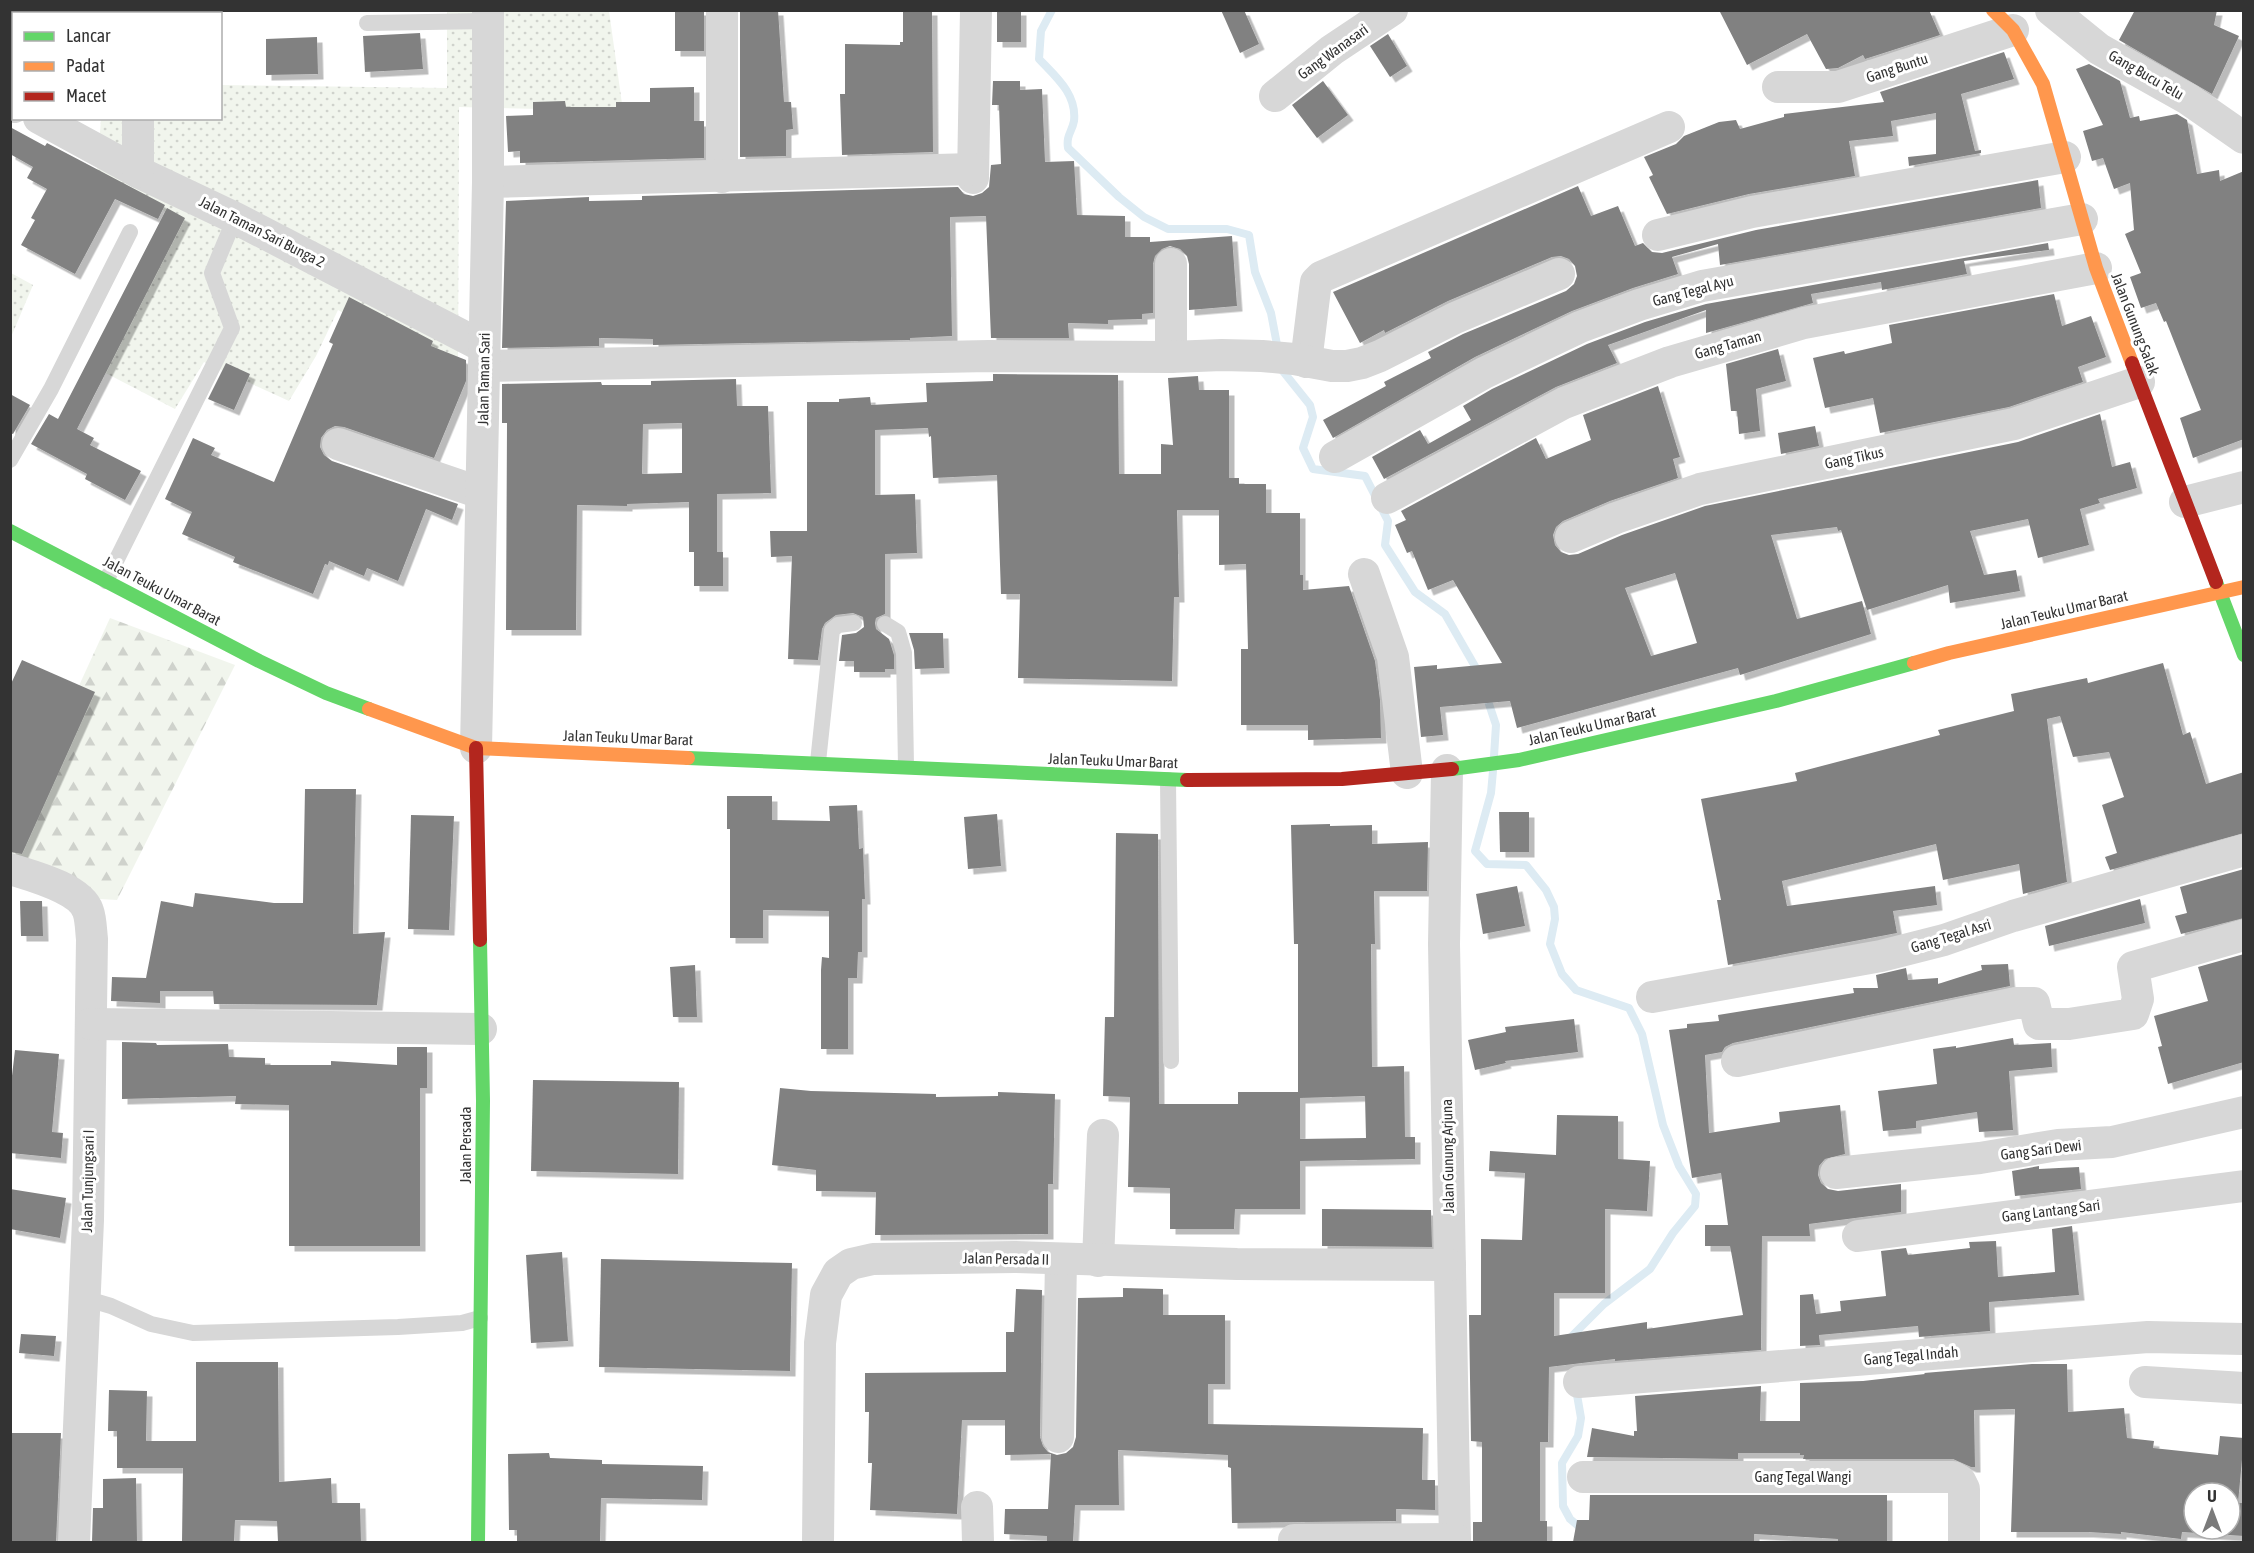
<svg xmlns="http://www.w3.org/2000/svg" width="2254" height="1553" font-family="'Asap Condensed',sans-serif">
<defs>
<pattern id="grass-dots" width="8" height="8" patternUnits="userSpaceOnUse" patternTransform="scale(1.5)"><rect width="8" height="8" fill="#f1f5ed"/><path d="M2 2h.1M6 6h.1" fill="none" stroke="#cfd2cc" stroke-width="1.8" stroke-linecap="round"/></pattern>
<pattern id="forest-firs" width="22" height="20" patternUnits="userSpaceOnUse" patternTransform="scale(1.5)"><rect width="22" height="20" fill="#f1f5ed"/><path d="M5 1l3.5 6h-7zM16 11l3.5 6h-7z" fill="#cfd2cc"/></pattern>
<filter id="shadow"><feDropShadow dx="5.5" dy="5.5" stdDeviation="0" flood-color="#0004"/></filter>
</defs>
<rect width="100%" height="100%" fill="#fff"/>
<g fill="url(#grass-dots)">
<path d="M447,11H609L623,111L459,107L458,378L338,310L316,356L289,401L204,362L175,409L94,367L176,218L97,170L101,119L220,118L221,85L447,88Z"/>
<path d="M11,273L33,285L11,337Z"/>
</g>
<path fill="url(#forest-firs)" d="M110,618L235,665L117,900L66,897L11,878V834Z"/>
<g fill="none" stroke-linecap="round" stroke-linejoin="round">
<g stroke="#ddebf3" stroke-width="8">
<path d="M1052,10L1041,31L1039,59C1056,77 1077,94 1074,121C1072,132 1066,135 1068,148L1119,197L1144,217L1168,229H1227L1249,235L1255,272L1271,313L1278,350"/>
<path d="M1281,365L1282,370L1310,405L1313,417L1303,448L1313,469L1365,476L1388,521L1385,545L1415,592L1445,614L1480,675"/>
<path d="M1486,695L1496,725L1494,756"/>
<path d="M1493,771L1491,793L1475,851L1487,864L1526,865L1546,890L1554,907L1555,919L1550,944L1562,974L1576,990L1629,1008L1642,1034L1663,1125L1679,1166L1696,1194L1695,1206L1673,1233L1650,1269L1604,1304L1572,1336V1342"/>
<path d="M1576,1389L1581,1418L1578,1436L1562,1463L1563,1506L1570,1519L1588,1534V1542"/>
</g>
</g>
<g fill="#818181" fill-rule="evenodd" filter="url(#shadow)">
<rect x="675" y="10" width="29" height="41"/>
<path d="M740,10H778L784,102H791L793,129L786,130V156L740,157Z"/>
<path d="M903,10H932L933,152L842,155L840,94H845V44L900,45V42H903Z"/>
<rect x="997" y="10" width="24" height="32"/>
<path d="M1221,10H1244L1259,44L1240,53Z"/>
<path d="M1719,10H1929L1940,35L1865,59L1863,55L1838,68L1826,69L1807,34L1747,65Z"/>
<path d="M2135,10H2217L2214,25L2239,36L2212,94L2119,40Z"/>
<path d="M420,33L423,69L365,72L363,36Z"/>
<path d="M1388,34L1407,66L1390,77L1370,46Z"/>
<path d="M317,37L318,74L266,75V39Z"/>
<path d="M2004,52L2014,79L1961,94L1975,151L1981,150V153L1909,166L1908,157L1936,154V113L1891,121L1893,136L1849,141L1855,176L1749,194L1667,214L1649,177L1653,175L1644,157L1676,144L1684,136L1719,122L1736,120L1740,129L1784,117V114L1884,102L1880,92Z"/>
<path d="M2089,64L2120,81L2130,118L2139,116L2140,121L2177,114L2187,120L2197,174L2219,170L2220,181L2244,171V439L2193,458L2180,418L2201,410L2166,321L2164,322L2156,303L2141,308L2130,277L2141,273L2125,234L2134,230L2130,183L2114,189L2103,158L2092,161L2083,131L2103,125L2076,69Z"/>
<path d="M993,81H1020V90L1042,89L1045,162L1074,161L1077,215L1125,216V237H1150V242L1232,236L1237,306L1189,310V264L1187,256L1180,249L1170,246L1162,249L1155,256L1153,264V313L1142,314V319L1108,320V324L1068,323L1069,338H991L986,216L950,217L952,336L910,338V340L653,345V339L599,338V346L502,348L506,201L589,197V201L642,200V196L958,187L964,194L973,196L982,193L989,187L991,165L1001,164L999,105H992Z"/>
<path d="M1323,81L1348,115L1317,138L1292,105Z"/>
<path d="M694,87V121H704V158L520,163V151L508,152L506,116L533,115V102L565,101L566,107H616V102H650V88Z"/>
<path d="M10,127L45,146L47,143L165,205L158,219L115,199L75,274L21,245L35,220L31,218L47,189L27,178L33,167L10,154Z"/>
<path d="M2038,180L2041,208L1720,265L1718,244L1672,257L1678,274L1633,288L1572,311L1475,357L1333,438L1323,420L1386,386L1384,382L1431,358L1428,352L1463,334L1566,291L1574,284L1577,276L1575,266L1569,259L1561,256L1552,257L1448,301L1385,333L1384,330L1360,343L1333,292L1578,186L1591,216L1618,206L1635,246L1643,243L1652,252L1662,253L1756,230Z"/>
<path d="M167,208L185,218L77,429L94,438L90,445L141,471L125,500L85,479L87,474L31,444L49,414L58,419Z"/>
<path d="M2048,243L2049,250L1964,261L1967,274L1882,290L1881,282L1811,294L1813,303L1706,333V310L1608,345L1617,363L1556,387L1384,479L1372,457L1420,430L1428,444L1471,420L1463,406L1492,389L1587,344L1645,322L1706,304Z"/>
<path d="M2054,294L2062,326L2091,316L2106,357L2078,367L2083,382L2009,407L1880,433L1873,398L1825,408L1813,358L1844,351L1845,354L1892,343L1889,325Z"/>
<path d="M349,297L433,341L431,346L466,360V381L434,458L344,427L335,426L327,430L321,438L320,447L324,455L332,461L458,504L452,520L426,509L398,581L367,568L364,576L329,561L328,565L325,564L313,594L233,562L235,557L182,534L192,512L165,499L193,438L215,448L211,455L274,482L333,344L329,342Z"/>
<path d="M1778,349L1786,381L1756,389L1760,431L1739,434L1737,411H1731L1726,364Z"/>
<path d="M226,363L250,374L234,410L208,399Z"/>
<path d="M993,374L1118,375L1119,474H1161V444L1173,445L1168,378L1198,376L1199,390H1229V478H1239V484H1266V513H1300V575H1303V590L1349,586L1375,661L1380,700L1381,738L1308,740V725H1241V649H1248L1246,564L1219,565V510H1177L1179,597H1174L1172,681L1018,678L1020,594H1001L997,475L933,478L931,436L929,437L928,428L875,430V495L915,494L917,553L885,554V614L876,618L875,623L876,629L889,639L894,655V669H885V672H854V661H839L842,635L856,633L864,627L863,617L853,613L836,615L825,623L822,629L818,660L788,659L792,556L771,557L770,531H807V402H839V399L870,397L871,405L927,402L926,383L993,381Z"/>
<path d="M736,379L737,406H768L771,493L717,494V552H723V586H694V552H689V502L627,504V506L577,505L576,630H506L507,423H502V384L601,382L602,385H651V381ZM682,423V473L642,474L643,424Z"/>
<path d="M1658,386L1680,457L1673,459L1678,478L1610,501L1563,521L1556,527L1553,535L1555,545L1561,552L1569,555L1578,554L1622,535L1705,506L2018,442L2100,414L2112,467L2130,462L2137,488L2098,499L2100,503L2080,509L2089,545L2038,558L2028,519L1970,531L1984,575L2016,570L2020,591L1950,603L1948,585L1867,610L1841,530L1838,531L1837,527L1771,535L1797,619L1862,601L1871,634L1740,675L1738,668L1517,728L1510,701L1440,707L1443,735L1421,737L1414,667L1437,665V669L1502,663L1453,580L1428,590L1412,551L1407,553L1395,525L1406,520L1401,511L1536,438L1546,459L1591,440L1583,415ZM1675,573L1697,643L1651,656L1625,588Z"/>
<path d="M10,394L30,405L13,434L10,433Z"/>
<path d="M1815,426L1819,446L1781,454L1778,433Z"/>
<path d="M909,633H943L944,668L915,669L914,650Z"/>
<path d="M22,660L95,692L22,854L10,852V686Z"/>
<path d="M2163,663L2183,735L2190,732L2206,784L2244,772V833L2110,870L2105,857L2117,853L2102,805L2124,797L2109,752L2073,757L2060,716L2047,719L2067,882L2023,894L2019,864L1943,880L1936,844L1782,881L1787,906L1935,886L1937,905L1893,911L1897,933L1728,965L1717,900H1721L1701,799L1797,781L1795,773L1940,735L1938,730L2014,711L2011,694L2087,678L2088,683Z"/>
<path d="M305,789H356L353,934L385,932L377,1005L214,1004L213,991H160V1003L111,1001L112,977L146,978L161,901L193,907L195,893L274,903H303Z"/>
<path d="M727,796H772V820L830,821L829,806L857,805L859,849L863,848L865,899H862V952H858L857,978H848V1049H821V970L822,957L829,958V911L763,910V938H730V829H727Z"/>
<path d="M1499,812H1529V852H1500Z"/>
<path d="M997,814L1001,866L968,869L964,817Z"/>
<path d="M411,815L454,816L449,930L408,929Z"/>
<path d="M1330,824V826L1372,825V844L1428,842L1427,891H1374L1375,944H1371L1372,1067L1404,1066L1405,1137H1415V1159L1300,1161V1209H1235L1234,1229H1170V1188L1128,1187L1130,1097L1103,1096L1105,1017H1114L1116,833L1158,834L1159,1104H1238V1092H1298V944H1294L1291,825ZM1365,1096L1366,1138L1300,1139V1098Z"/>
<path d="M2244,869V918L2181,934L2175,916L2187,913L2180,887Z"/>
<path d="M1517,886L1525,926L1483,934L1476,894Z"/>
<path d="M2140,899L2145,923L2049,946L2045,926Z"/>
<path d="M20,901H42L43,936H21Z"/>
<path d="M2244,954V1062L2168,1084L2158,1047L2162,1046L2154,1016L2208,1001L2198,967Z"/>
<path d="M2008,964L2010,986L1733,1043L1725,1047L1722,1052L1705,1055L1709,1133L1780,1122L1779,1112L1840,1105L1845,1154L1825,1159L1819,1166L1818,1175L1821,1183L1828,1189L1838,1191L1901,1184V1212L1809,1224L1810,1236H1762L1761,1350L1615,1361V1359L1549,1367L1548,1442H1540V1521H1547V1542H1473V1522H1482V1442L1471,1441L1469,1315H1481V1239L1522,1240L1525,1173L1489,1171L1490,1151L1556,1155L1557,1115L1618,1116V1159L1650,1161L1647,1211L1605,1209V1293H1554V1336L1647,1322V1329L1743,1315L1730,1246H1705V1225H1728L1721,1173L1692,1178L1669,1030L1687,1028V1024L1719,1021L1718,1015L1854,993L1853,988H1878L1876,975L1906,968L1908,980L1938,978V984L1982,970L1981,965Z"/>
<path d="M695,965L697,1017H673L670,967Z"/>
<path d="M1574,1019L1578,1052L1505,1061L1506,1063L1475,1070L1468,1040L1506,1032L1505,1027Z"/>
<path d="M2013,1038L2014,1045L2051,1043L2052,1067L2009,1071L2013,1130L1979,1132L1977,1112L1916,1121V1128L1883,1131L1878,1091L1937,1084L1933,1049L1956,1046V1048Z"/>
<path d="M122,1042L156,1043L157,1045L228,1044L229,1057L265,1058V1065H331V1061L397,1065V1047H427V1088H420V1246H289V1105L235,1104L236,1096L122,1099Z"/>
<path d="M15,1050L59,1054L52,1132L63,1133L61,1158L10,1153V1093Z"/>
<path d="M533,1080L679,1082L678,1174L531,1171Z"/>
<path d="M780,1088L811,1091L936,1094V1097L998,1096V1092L1055,1094L1053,1184H1048V1234L875,1235L876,1192L816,1191V1170L772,1165Z"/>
<path d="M2039,1166V1169L2079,1167L2081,1189L2015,1196L2012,1171Z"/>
<path d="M10,1189L66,1198L60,1238L10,1229Z"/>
<path d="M1322,1209L1431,1210L1432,1247L1322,1246Z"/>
<path d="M2072,1226L2079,1295L1989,1302L1990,1331L1919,1337L1918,1326L1819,1335L1820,1345L1800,1346V1295L1813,1294L1816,1314L1841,1311L1840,1301L1886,1296L1881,1251L1906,1248L1908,1255L1970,1248L1969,1242L1996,1241L1998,1277L2055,1272L2052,1229Z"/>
<path d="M562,1252L568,1341L531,1343L526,1255Z"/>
<path d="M601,1259L792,1263L790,1371L599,1367Z"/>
<path d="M1123,1288L1163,1289V1315H1225V1384H1208V1424L1423,1428L1422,1480H1435V1510L1396,1509V1521L1232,1523L1231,1468L1228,1467V1455L1118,1450L1119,1505H1075L1073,1542H1047V1536L1004,1534L1005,1509H1048L1051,1454L1005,1455V1420H962L957,1514L870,1510L872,1463H868L869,1412H865V1373L1006,1372V1332H1014L1016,1289L1042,1290L1040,1437L1043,1446L1048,1452L1057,1455L1066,1453L1073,1447L1076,1437L1078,1298L1123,1297Z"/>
<path d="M21,1334L56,1336L54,1356L19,1353Z"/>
<path d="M196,1362H278L279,1482L331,1478L332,1503H360L361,1542H278L277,1521L235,1520L234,1542H182L183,1468H117V1431H108L109,1390L147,1391L146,1441H196Z"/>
<path d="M2032,1364H2067L2068,1412L2124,1408L2127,1438L2154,1441L2153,1448L2218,1455L2220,1436L2244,1438L2238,1503H2244V1536L2182,1532L2181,1539L2121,1532V1534L2088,1532H2011L2015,1409L1974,1410L1975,1467H1971L1953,1459H1803L1804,1455H1800V1453H1738V1459L1587,1457L1592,1428L1634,1436V1431H1637L1635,1396L1761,1386L1760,1421H1800V1383L1863,1381L1925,1374L1924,1373ZM2194,1493H2230V1529H2194Z"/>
<path d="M10,1433H61L56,1542H10Z"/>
<path d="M549,1453L550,1458L602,1460V1464L703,1466L702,1500L601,1498L600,1542H517V1530H509L508,1454Z"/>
<path d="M136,1478L137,1542H92L93,1508H103V1479Z"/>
<path d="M1590,1495H1887V1542H1838V1539L1754,1534V1542H1573L1577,1520H1589Z"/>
</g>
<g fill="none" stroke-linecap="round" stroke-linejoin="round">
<g stroke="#d7d7d7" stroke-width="16">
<path d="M367,23L488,21"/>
<path d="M10,460L51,389L130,232"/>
<path d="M106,581L232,328L212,273L235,218"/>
<path d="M885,624L898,632L904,653L906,766"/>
<path d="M818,762L832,630L838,625L854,623"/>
<path d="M1168,780L1171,1061"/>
<path d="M84,1298L111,1306L151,1324L193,1333L398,1327L462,1323L480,1318"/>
</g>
<g stroke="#d7d7d7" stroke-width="32">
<path d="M138,10V14"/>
<path d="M2051,10L2099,49L2188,99L2244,138"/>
<path d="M1778,87H1838L2013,30"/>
<path d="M1275,96L1332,50L1392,10"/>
<path d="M10,105L14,107"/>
<path d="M39,118L138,172L235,218L484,347"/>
<path d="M138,118V172"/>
<path d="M722,177V10"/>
<path d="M973,178L976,10"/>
<path d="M488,182L973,169"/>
<path d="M1658,235L1752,212L2065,157"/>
<path d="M1171,357V264"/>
<path d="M1306,362L1315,289L1316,282L1321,277L1669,127"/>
<path d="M484,366L989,356L1171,357L1222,355L1262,356L1294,359L1332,366H1347L1362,363L1380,356L1455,318L1559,274"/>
<path d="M338,444L481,493"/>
<path d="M1335,457L1484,373L1580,327L1639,305L1702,286L2082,219"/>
<path d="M1387,498L1564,403L1670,362L1804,323L2096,268"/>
<path d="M2185,502L2244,487"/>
<path d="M1571,537L1616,518L1700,489L2014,424L2139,382"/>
<path d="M1364,574L1393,657L1407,773"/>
<path d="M476,748L488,182V10"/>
<path d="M1447,770L1444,944L1455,1542"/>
<path d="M10,869C32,876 80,888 88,911C91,919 91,931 92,939L88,1220L74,1542"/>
<path d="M1652,997L1881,956L1944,940L2013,916L2244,850"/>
<path d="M91,1024L481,1029"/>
<path d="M1737,1061L2016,1003H2034L2039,1024H2069L2133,1014L2138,999L2133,967L2244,935"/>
<path d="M1836,1173L1980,1158L2058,1145L2112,1142L2244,1112"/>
<path d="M1858,1236L2244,1186"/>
<path d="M1098,1261L1103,1135"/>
<path d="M1579,1382L2148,1337L2244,1339"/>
<path d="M2145,1382L2244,1388"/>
<path d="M1058,1437L1061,1259"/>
<path d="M1583,1477H1953L1960,1481L1964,1489V1542"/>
<path d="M977,1507L978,1542"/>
<path d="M1294,1540L1455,1539"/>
<path d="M818,1542L820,1343L826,1295L838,1273L851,1264L873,1259L1015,1257L1237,1264L1450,1265"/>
</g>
<g stroke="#63d668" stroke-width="14">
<path d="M10,531L259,661L326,693L369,709"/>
<path d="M2216,582L2244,655"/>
<path d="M688,758L1187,780"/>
<path d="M1452,769L1519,760L1776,701L1914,663"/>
<path d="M478,1542L483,1101L480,940"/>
</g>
<g stroke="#ff974d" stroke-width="14">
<path d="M1993,10L2013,30L2043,84L2096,268L2132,363"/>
<path d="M1914,663L1949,653L2244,587"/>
<path d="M369,709L476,748L688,758"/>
</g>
<g stroke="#b3261e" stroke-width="14">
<path d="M2132,363L2216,582"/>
<path d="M476,748L480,940"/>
<path d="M1187,780L1342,779L1452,769"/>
</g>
</g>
<g text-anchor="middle" stroke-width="6" stroke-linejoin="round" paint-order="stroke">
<g font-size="15" fill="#333" stroke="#fff">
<text transform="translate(1333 52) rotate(-36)" y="5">Gang Wanasari</text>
<text transform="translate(1897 68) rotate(-18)" y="5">Gang Buntu</text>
<text transform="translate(2146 75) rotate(30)" y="5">Gang Bucu Telu</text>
<text transform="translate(262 232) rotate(27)" y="5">Jalan Taman Sari Bunga 2</text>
<text transform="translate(1693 291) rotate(-15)" y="5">Gang Tegal Ayu</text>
<text transform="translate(2135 324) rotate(69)" y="5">Jalan Gunung Salak</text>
<text transform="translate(1728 345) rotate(-16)" y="5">Gang Taman</text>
<text transform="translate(484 379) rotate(-89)" y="5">Jalan Taman Sari</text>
<text transform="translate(1854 458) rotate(-12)" y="5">Gang Tikus</text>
<text transform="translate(162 591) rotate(28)" y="5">Jalan Teuku Umar Barat</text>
<text transform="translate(2064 610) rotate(-13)" y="5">Jalan Teuku Umar Barat</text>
<text transform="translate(1592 726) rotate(-13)" y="5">Jalan Teuku Umar Barat</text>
<text transform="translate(628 738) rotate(2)" y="5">Jalan Teuku Umar Barat</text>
<text transform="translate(1113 761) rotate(2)" y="5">Jalan Teuku Umar Barat</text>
<text transform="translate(1951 936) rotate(-17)" y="5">Gang Tegal Asri</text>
<text transform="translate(466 1145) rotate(-90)" y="5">Jalan Persada</text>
<text transform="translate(2041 1150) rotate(-7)" y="5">Gang Sari Dewi</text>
<text transform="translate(1448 1156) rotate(-91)" y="5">Jalan Gunung Arjuna</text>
<text transform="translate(88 1181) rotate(-89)" y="5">Jalan Tunjungsari I</text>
<text transform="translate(2051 1211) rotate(-7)" y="5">Gang Lantang Sari</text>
<text transform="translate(1006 1259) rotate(1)" y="5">Jalan Persada II</text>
<text transform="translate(1911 1356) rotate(-5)" y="5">Gang Tegal Indah</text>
<text x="1803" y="1482">Gang Tegal Wangi</text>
</g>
</g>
<rect width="2254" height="1553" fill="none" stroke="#333333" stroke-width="24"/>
<rect x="12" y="12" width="210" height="108" fill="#ffffff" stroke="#adadad" stroke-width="1.5"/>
<rect x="24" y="32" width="30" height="9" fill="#63d668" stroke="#adadad" stroke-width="1.5"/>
<text x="66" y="42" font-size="18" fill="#333333">Lancar</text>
<rect x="24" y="62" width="30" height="9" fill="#ff974d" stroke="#adadad" stroke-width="1.5"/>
<text x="66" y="72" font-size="18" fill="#333333">Padat</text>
<rect x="24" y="92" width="30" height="9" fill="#b3261e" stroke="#adadad" stroke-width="1.5"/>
<text x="66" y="102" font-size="18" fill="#333333">Macet</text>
<g transform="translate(2212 1511)"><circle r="28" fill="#ffffff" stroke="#adadad" stroke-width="1.5"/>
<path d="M0-4.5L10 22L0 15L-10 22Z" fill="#7a7a7a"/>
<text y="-9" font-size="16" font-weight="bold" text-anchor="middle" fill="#333333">U</text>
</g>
</svg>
